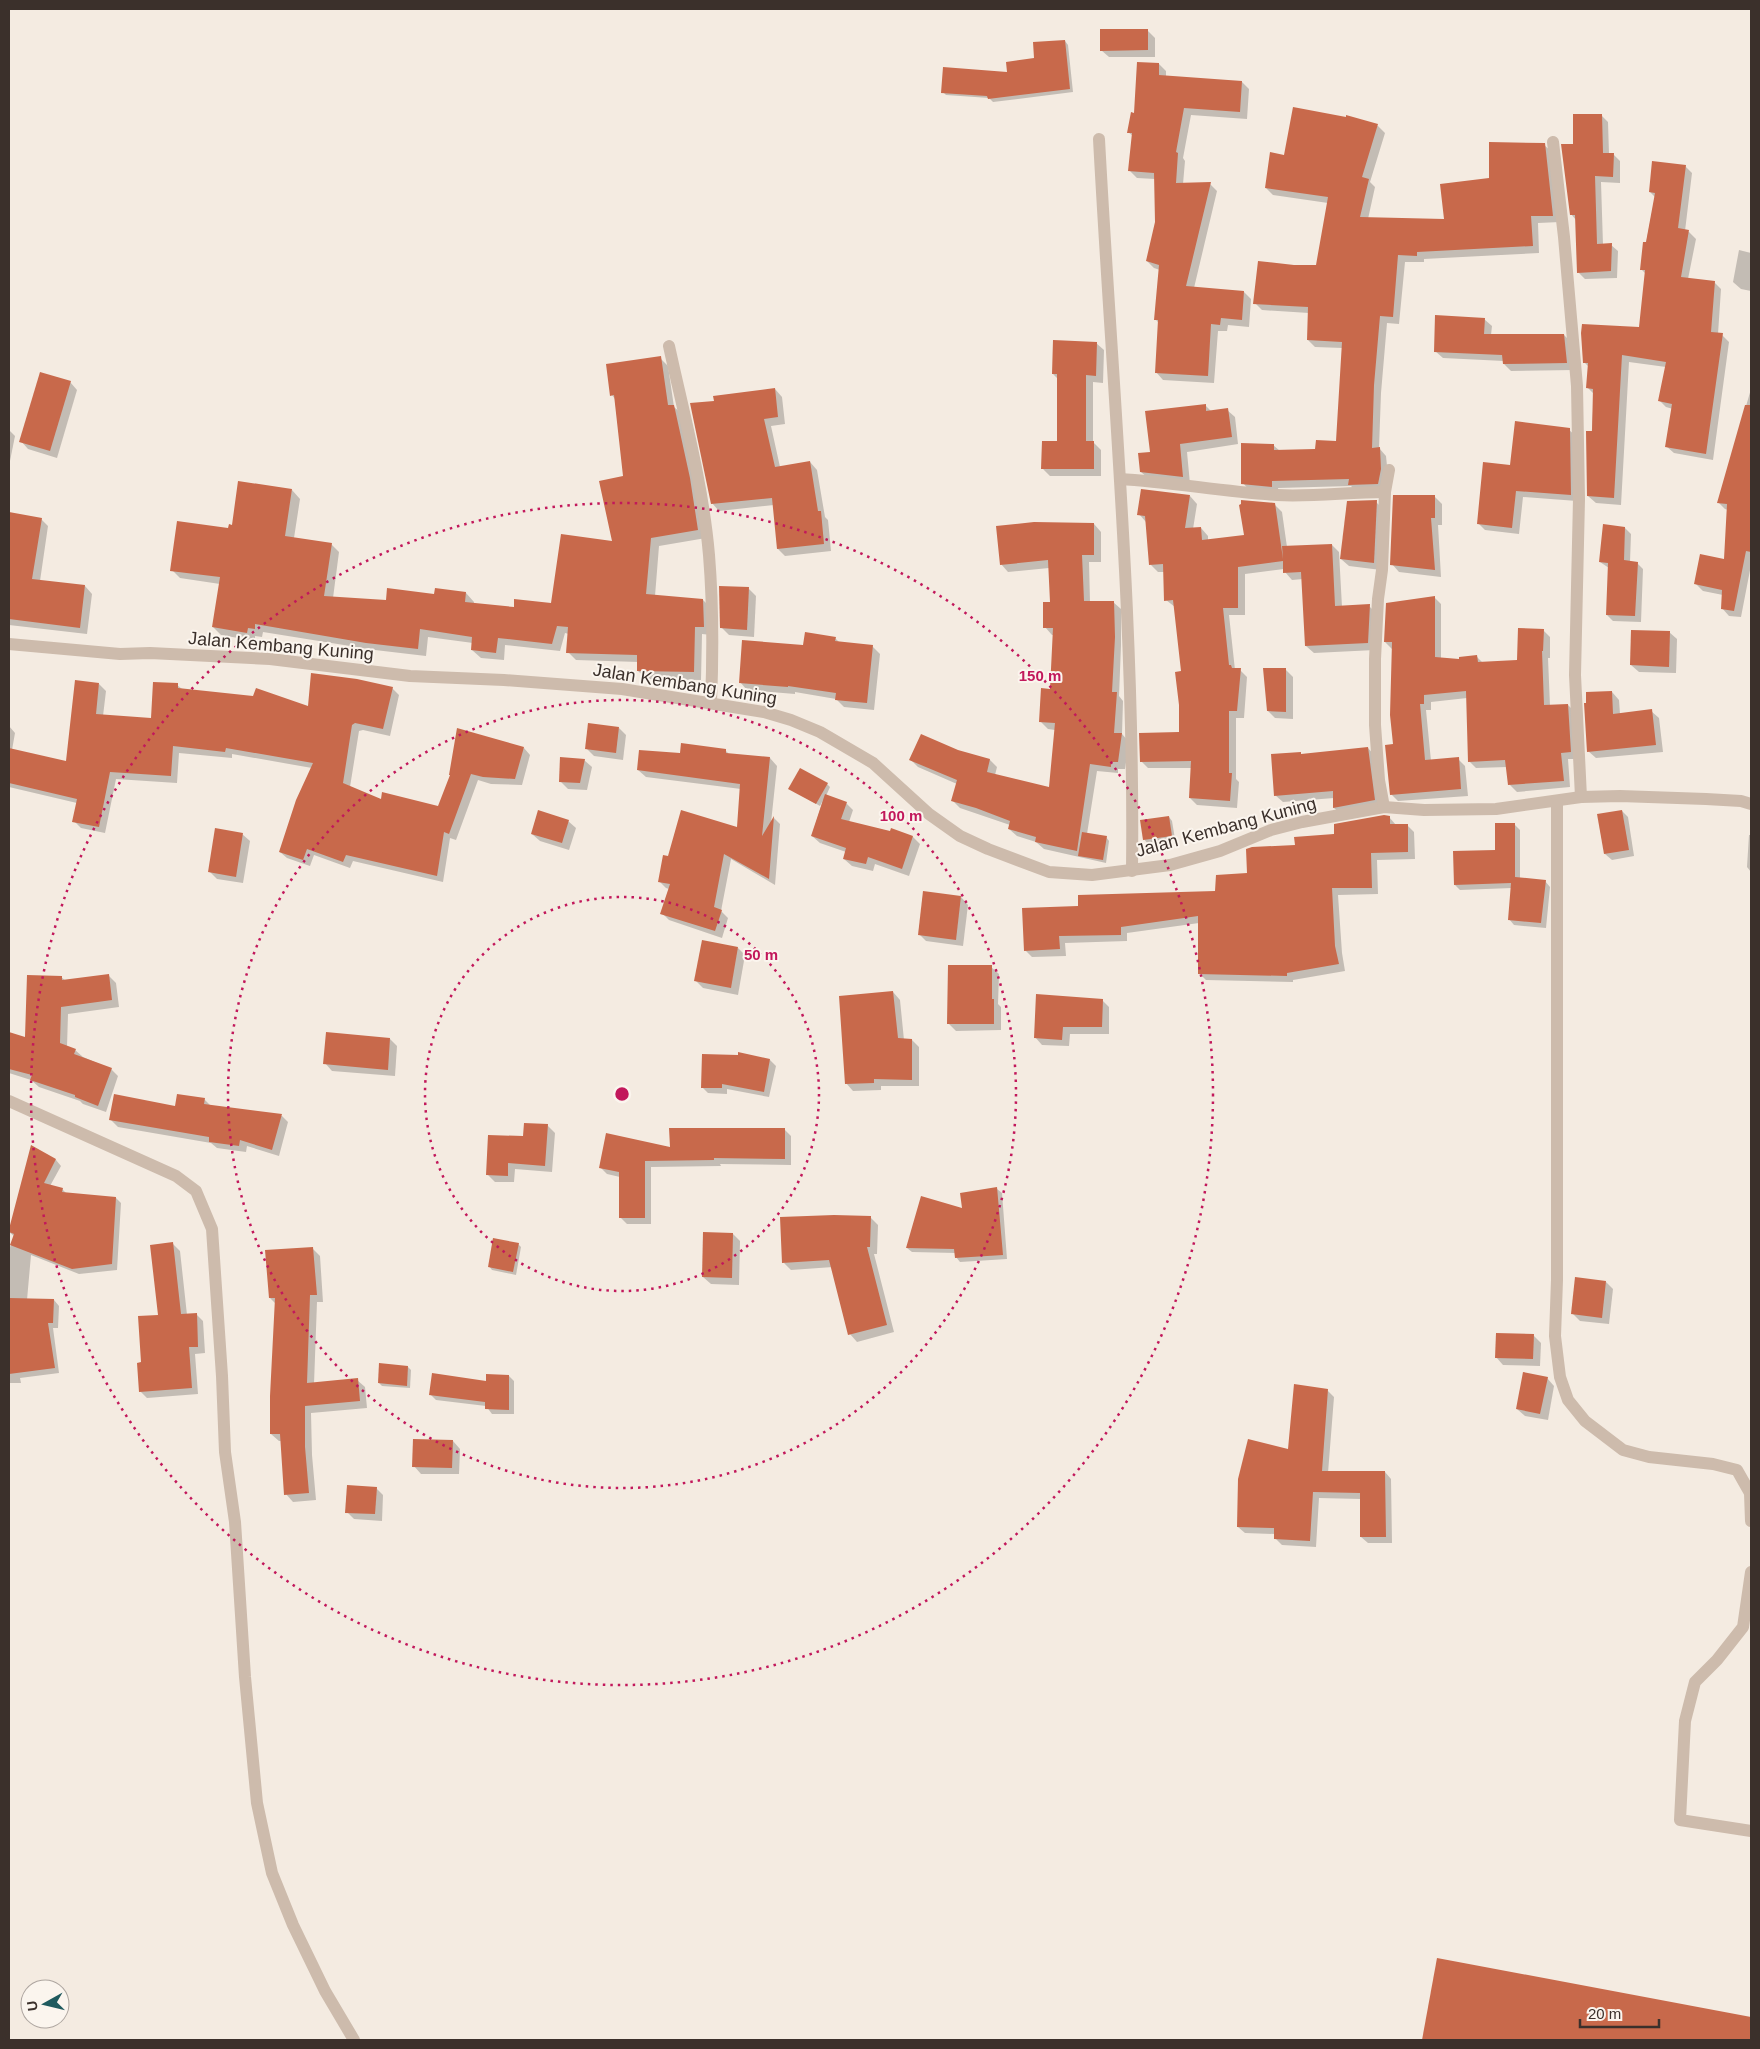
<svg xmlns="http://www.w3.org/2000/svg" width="1760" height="2049" font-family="Helvetica,sans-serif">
<rect width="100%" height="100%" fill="#f4ebe1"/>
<g fill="#0003">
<path d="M1147,30L1155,38V57H1109L1101,50Z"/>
<path d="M1065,41L1068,45L1073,92L993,102L989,98L946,95L943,92L1009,73L1036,59Z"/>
<path d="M1159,64L1166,71V77L1242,82L1249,89L1247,119L1191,115L1183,158L1185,161L1183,184H1210L1217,191L1194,288L1244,292L1251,299L1249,327L1228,325L1227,331H1218L1214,383L1163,380L1156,372L1159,323L1156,320L1160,270L1154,268L1147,261L1156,222L1155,179L1137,178L1130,171L1133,136L1128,132Z"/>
<path d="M1601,115L1608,122L1609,154L1614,155L1620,161V183L1601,182L1603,245H1611L1618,251L1617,278L1585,279L1579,273L1576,220L1571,214L1575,145Z"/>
<path d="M1347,116L1378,126L1385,133L1370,182L1375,187L1368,219L1445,220L1490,179L1544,145L1552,152L1560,222L1538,223L1539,253L1424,259V262H1405L1399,324L1387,323L1381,393L1379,448L1386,456L1388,476L1385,491L1357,492L1351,486L1278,488L1279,493L1250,491L1243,483L1273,445L1280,451H1316L1337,442L1343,348L1315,347L1308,340L1309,313L1262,310L1255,303L1294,267L1317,266L1328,203L1273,195L1266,188L1285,156Z"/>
<path d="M1685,166L1692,173L1685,231L1689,232L1696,239L1688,279L1714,282L1721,289L1718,334L1722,335L1729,342L1713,460L1674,453L1666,446L1673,409L1666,407L1659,400L1666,367L1629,362L1621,505L1596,503L1588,496L1594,394L1588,388L1589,367L1584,362L1640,328L1646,274L1641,269L1655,197L1650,192Z"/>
<path d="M1739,250L1751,253V291L1741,289L1733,282Z"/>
<path d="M1484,319L1492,326L1491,335H1564L1571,342L1574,370L1511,371L1504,364V361L1443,358L1435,351Z"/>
<path d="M1096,343L1104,350L1103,383L1093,382V442L1101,450V476H1050L1043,469L1058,442V379L1053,374Z"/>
<path d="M660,358L668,366L674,407L682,414L706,538L659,546L655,596L703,600L711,608L712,635L702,634L701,680L647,679L638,671L639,662L576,660L568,652L569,634L565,633L560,651L505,645L504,660L481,658L472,650L473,643L428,637L426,656L375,650L263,632L262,637L255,636V641L221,635L213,627L220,584L180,578L172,570L233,526L292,490L300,499L294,538L331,544L339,552L333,598L387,602L435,595L466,593L474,602V604L515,608L552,605L614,543L624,477L615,399L612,395Z"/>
<path d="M70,382L77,390L57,458L28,449L21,441Z"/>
<path d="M775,389L782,397L785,424L771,426L780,467L810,462L817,470L825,517L828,520L831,551L785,556L778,549L774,505L719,511L712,503L715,403Z"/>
<path d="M1751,389V565L1741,617L1729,616L1722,608L1723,595L1703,591L1696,584L1725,561L1728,510L1725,509L1718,502Z"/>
<path d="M1206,406L1212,412L1227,410L1235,417L1238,444L1187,452L1190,484L1149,479L1141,472L1151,453Z"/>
<path d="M9,430L15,436L9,466Z"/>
<path d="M1569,430L1576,436L1577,501L1523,497L1519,534L1485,530L1478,523Z"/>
<path d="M1190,496L1197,504L1193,529L1201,528L1208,536V540L1246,536L1274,504L1282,512L1287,547L1332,545L1339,552L1342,607L1369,606L1376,613L1375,650L1314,653L1306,646L1303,579L1292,580L1285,572L1284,569L1245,574V615H1229L1235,670H1240L1247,677L1244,718H1236V779L1239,782L1237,808L1197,805L1190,798L1192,768H1148L1141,761L1180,733L1183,672L1175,607L1166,600L1164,572H1158L1151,565L1146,522L1139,514Z"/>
<path d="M1434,496L1442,504V525H1438L1441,577L1399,572L1392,564Z"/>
<path d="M1376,502L1383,509L1381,570L1349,566L1341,559Z"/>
<path d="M9,514L41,519L48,526L40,581L85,586L92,594L87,634L9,625Z"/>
<path d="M1094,524L1101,532V562H1089L1090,602H1113L1121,609V645L1119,696L1123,701L1122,734L1129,742L1125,769H1118V773L1097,771L1087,834L1106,837L1109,841L1106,863L1044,849L1036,842L1017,836L1009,829L1010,825L960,808L953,801L957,784L918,767L911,760L958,751L990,760L997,767L995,775L1050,788L1055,730L1048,729L1041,722L1051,690L1054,635H1052L1045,627L1051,603L1049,568L1008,572L1001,564Z"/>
<path d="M1625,528L1631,534L1630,562L1637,563L1643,569L1641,622L1613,621L1607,615L1609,568L1600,562Z"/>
<path d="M749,589L756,596L754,637L729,635L722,628Z"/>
<path d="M1434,597L1441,604V659L1460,660L1477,657L1483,663L1518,661L1543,630L1550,637V658H1548L1550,706L1568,705L1575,712L1577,759H1568L1570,787L1517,792L1510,785L1507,767L1476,768L1469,761L1467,698L1431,702V710H1426L1431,761L1458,759L1465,766L1468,796L1398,801L1391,794L1394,745L1392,649L1385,642Z"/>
<path d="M1669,632L1677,639L1676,673L1639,672L1631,665Z"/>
<path d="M835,638L840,643L872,646L880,654L874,710L844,707L836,699L795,692V694L747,690L740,682L804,647Z"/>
<path d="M1286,670L1293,677V719L1275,718L1268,711Z"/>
<path d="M99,684L106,691L103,716L152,720L177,685L182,689L309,708L392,688L399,695L390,736L363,730L359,731L350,787L381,801L439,808L451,776L524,748L530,755L522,785L491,784L478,780L456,840L450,838L443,882L353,861L350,868L314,855L310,866L287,858L280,852L312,768L232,754V758L179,753L177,783L116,779L105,833L81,828L74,821L77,803L9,787V726L15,733L12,750L68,763Z"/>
<path d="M1612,692L1619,700L1620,714L1651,711L1659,718L1663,752L1596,758L1588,751Z"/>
<path d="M619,728L626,735L623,760L594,756L587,749Z"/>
<path d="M1368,748L1375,756L1381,808L1342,815L1334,808V798L1283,802L1275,795L1302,755Z"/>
<path d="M725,750L730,755L770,758L777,766L771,823L774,818L780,824L775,885L731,859L721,911L728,918L722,938L669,920L662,913L669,889L666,888L659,881L669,858L738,828L741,789L646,777L638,770L681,754Z"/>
<path d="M584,760L592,767L587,790L568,789L560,781Z"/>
<path d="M827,784L830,787L826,796L846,803L853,810L849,822L913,837L920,844L909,876L875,864L873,871L852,866L844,859L846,852L820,843L812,836L823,800L820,806L790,789Z"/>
<path d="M1622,811L1628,817L1634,856L1612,860L1605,854L1599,815Z"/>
<path d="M1169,817L1172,821L1175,839L1147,843L1144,839Z"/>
<path d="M1389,817L1396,825H1407L1414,832L1415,859L1377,860L1378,894L1338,895L1342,953L1345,971L1293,980V982L1206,980L1199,973V923L1127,933V941L1065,943L1066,956L1032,957L1025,950L1079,907L1216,892L1296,846Z"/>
<path d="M568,821L576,828L569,850L540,841L532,834Z"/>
<path d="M1515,825L1520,830V879L1545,881L1550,887L1546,928L1514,925L1509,919L1512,888L1460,890L1455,885L1497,851Z"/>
<path d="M242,834L250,841L243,883L217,879L210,872Z"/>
<path d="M1749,835H1751V872L1747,867Z"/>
<path d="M961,897L968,905L963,946L926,941L919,934Z"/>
<path d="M738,948L745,955L738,995L703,988L696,981Z"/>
<path d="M991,967L999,974L998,1004L1001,1007V1030L956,1031L948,1023Z"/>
<path d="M108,975L116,983L119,1007L68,1014L67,1047L75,1050L83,1057L111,1069L118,1076L106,1112L83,1104L80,1101L39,1087L31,1080L9,1073V1034L26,1038L61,977L66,981Z"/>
<path d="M893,992L900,1000L904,1040H912L919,1047V1086H881V1090L853,1091L846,1083Z"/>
<path d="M1102,1000L1109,1007V1034H1070L1069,1046L1042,1045L1035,1037Z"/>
<path d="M390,1039L397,1046L395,1076L332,1071L325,1063Z"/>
<path d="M770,1060L776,1066L769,1097L727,1089V1094L708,1093L702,1087Z"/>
<path d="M204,1099L211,1106L282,1116L288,1122L279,1156L247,1146L246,1152L217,1148L211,1143L118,1127L111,1120L176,1107Z"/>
<path d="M547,1125L555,1133L552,1172L515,1169L514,1182H495L488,1175L524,1137Z"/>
<path d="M785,1130L791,1136V1165L720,1164L721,1166L651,1167V1224H627L620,1217V1177L607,1174L600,1167L671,1149Z"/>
<path d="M32,1147L56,1160L61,1166L50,1186L62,1189L67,1194L116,1198L121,1203L117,1270L79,1274L31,1255L27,1300H54L59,1306L58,1328H53L59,1373L20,1378L21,1383H9V1331L12,1330L9,1313V1250L14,1236L9,1232Z"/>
<path d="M997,1189L1002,1193L1007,1259L960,1262L956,1257V1253L912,1252L907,1248Z"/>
<path d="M870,1217L878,1225L877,1254H874L894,1332L857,1342L850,1334L833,1267L791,1270L784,1263Z"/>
<path d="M733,1234L740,1241L739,1285L711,1284L703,1277Z"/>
<path d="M173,1244L180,1251L187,1315L196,1314L203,1321L205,1353L195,1354L198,1394L147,1398L140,1391L142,1364L160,1316Z"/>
<path d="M518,1244L521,1247L516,1275L492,1270L489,1266Z"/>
<path d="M312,1248L320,1256L323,1302H317L314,1384L357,1380L365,1387L367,1408L311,1413L312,1455L316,1500L293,1502L286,1494L282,1441H279L271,1434L276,1304L270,1298Z"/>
<path d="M1606,1282L1613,1289L1609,1324L1580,1321L1572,1313Z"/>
<path d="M1534,1336L1541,1343L1540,1366L1503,1365L1496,1357Z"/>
<path d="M408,1367L411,1370L410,1388L382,1386L379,1383Z"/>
<path d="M509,1376L514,1381V1414H492L486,1406L436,1400L430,1394Z"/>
<path d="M1547,1378L1554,1386L1548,1420L1525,1416L1517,1409Z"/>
<path d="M1327,1390L1334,1397L1328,1473L1385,1472L1391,1479L1392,1543H1368L1361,1537V1499L1319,1498L1316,1547L1282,1545L1275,1538V1534L1245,1533L1238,1527Z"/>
<path d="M453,1441L460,1449L459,1474H421L414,1466Z"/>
<path d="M376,1488L383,1495L382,1521L354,1519L347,1512Z"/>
<path d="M1438,1959L1751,2018V2040H1423Z"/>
</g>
<g fill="#c8694b">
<path d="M1100,29H1148V50L1100,51Z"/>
<path d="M1065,40L1070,89L988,99L987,96L941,93L943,67L1007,72L1006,62L1034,58L1033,42Z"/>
<path d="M1137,62L1159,63V75L1242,81L1240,112L1184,108L1176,152L1178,153L1176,183L1211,182L1186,286L1244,291L1242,320L1221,318L1220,325L1211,324L1208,376L1155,373L1158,320H1154L1159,265L1146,261L1155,222L1154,173L1128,171L1132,133H1127L1131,112L1134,113Z"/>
<path d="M1293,107L1346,117V115L1378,124L1362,177L1369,179L1360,217L1444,219L1440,184L1489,178V142L1545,143L1553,216H1531L1533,246L1417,252V256L1398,255L1393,317L1380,316L1374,385L1372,448L1380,447L1381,469L1378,484L1348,485L1349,479L1272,481V487L1241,484V443L1274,444V450L1315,449L1316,440L1336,441L1342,342L1307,340L1308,307L1253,304L1258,261L1294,265H1316L1328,197L1265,188L1270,152L1284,155Z"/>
<path d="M1573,114H1602L1603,153H1614L1613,177L1595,176L1597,244L1612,243L1611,271L1577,273L1575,215H1570L1561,144H1573Z"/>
<path d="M1652,161L1686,165L1678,228L1689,230L1681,277L1715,281L1711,332L1723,333L1706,454L1665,447L1672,404L1658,401L1666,362L1622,355L1614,498L1587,496L1586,431H1592L1593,389L1586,388L1588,363H1583L1581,333L1582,324L1639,327L1645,270H1640L1643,242H1646L1655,193L1649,192Z"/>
<path d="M1435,315L1485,318L1484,334H1564L1567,363L1503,364L1502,355L1434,352Z"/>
<path d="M1053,340L1097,342L1096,376L1086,375V441H1094V469H1041L1042,441H1057V374H1052Z"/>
<path d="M661,356L668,405H674L690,478L698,530L651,538L646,594L703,599L704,627H695L694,672L637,671V655L566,653L568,627L557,626L552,644L498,638L496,653L471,650L472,637L420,629L418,649L366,643L255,624V629L248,628L247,633L212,627L220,577L170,571L177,521L228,528L229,524L232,525L238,481L292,489L285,536L332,543L324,596L386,600L387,588L434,594L435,588L466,592L465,602L514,607V599L551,603L561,534L612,541L599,481L623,476L614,395L610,396L606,364Z"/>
<path d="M40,372L71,381L50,451L19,442Z"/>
<path d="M775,388L778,417L764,419L775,467L810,461L818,511H821L824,544L777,549L772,498L711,504L690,403L714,401L713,396Z"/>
<path d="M1206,404V411L1228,408L1232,437L1180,444L1183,477L1140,472L1138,453L1150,452L1145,411Z"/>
<path d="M1745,405H1751V552L1746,551L1734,611L1721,609L1722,590L1694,584L1700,554L1724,559L1727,504L1717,503Z"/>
<path d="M1515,421L1570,428L1571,495L1516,491L1512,528L1477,524L1483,462L1510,465Z"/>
<path d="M1141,489L1190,495L1185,528L1201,527L1202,540L1244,535L1239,505L1241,504V500L1275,503L1283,559L1282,546L1332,544L1335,606L1370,604L1368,643L1305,646L1301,572L1283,573V561L1238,567V608H1223L1229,665H1231L1232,668H1241L1237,711H1229V773H1232L1230,801L1189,798L1191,761L1140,762L1139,733L1179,732V705L1175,672L1181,671L1173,600L1164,601L1163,564L1149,565L1145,516L1137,515Z"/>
<path d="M1393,495H1435V518H1431L1435,570L1390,565Z"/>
<path d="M1377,500L1374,563L1340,559L1347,501Z"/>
<path d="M9,512L42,518L32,579L85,585L80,628L9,619Z"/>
<path d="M1034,522L1094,523V555H1082L1084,601H1114L1115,637L1112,692H1117L1114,733H1122L1118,762H1111V767L1090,764L1077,851L1035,842L1036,837L1008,829L1010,821L976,808L951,801L957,780L909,760L921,734L958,750L990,759L987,772L1049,787L1055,723L1039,722L1041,688L1050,689L1053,628H1043V602H1050L1048,560L1000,565L996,526Z"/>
<path d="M1603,524L1625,527L1624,560L1638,562L1635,616L1606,615L1608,563L1599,562Z"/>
<path d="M719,586L749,587L747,630L720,628Z"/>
<path d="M1435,596V657L1459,659V657L1477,655L1478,662L1517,660L1518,628L1544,629L1543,651H1542L1544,705L1568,704L1571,752L1561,753L1564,781L1508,785L1505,760L1468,762L1466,691L1424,695V704H1420L1425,760L1459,757L1461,789L1390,795L1385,745L1393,744L1390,715L1392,642H1384L1386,603Z"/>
<path d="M1631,630L1670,631L1669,667L1630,665Z"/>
<path d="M805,632L836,637L835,641L873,645L867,703L835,700L836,693L788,686V687L739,683L742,640L803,645Z"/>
<path d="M1263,668H1286V712L1267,711Z"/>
<path d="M311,673L357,679L393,687L383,729L355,723L352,725L343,783L381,799L382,792L438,806L450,775H449L457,728L524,747L515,779L483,777L471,774L449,834L444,832L437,876L346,855L343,862L307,849L303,860L279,852L296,800L313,763L226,748L225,752L173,746L171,776L110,772L99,827L72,822L77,799L9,783V748L66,761L75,680L99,683L96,714L151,718L153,682L178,683V688L253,696L256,688L308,706Z"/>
<path d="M1612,691L1613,714L1652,709L1656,745L1587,752L1584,703H1586V692Z"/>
<path d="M588,723L619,727L616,753L585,749Z"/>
<path d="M681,743L726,749V753L770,757L762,836L774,816L769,879L724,854L714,907L722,910L715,931L660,914L670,884L658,882L663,855L668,856L681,810L737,827L740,784L637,770L639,750L680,753Z"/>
<path d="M1368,747L1375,800L1333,808V791L1274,796L1271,754L1301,752V754Z"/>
<path d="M560,757L585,759L580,783L559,782Z"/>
<path d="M800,768L828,783L816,804L788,789Z"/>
<path d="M825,794L847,802L841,819L890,831L891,828L913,836L902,869L868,857L866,864L843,859L846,848L811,836Z"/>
<path d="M538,810L569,820L562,843L531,834Z"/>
<path d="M1622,810L1629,850L1604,854L1597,814Z"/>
<path d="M1384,815L1390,816V824H1408V852L1371,853L1372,888H1332L1335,946L1339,964L1287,973V976L1198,974V916L1121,927V935L1059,936L1060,949L1024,951L1022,908L1078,906V895L1215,891L1216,875L1247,873L1246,849L1252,847L1295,845L1294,837L1334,834V824Z"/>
<path d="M1169,816L1172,836L1143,840L1140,820Z"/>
<path d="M1495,823H1515V877L1546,880L1541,923L1508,920L1511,883L1454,885L1453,851L1495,850Z"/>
<path d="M215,828L243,833L236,877L208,872Z"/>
<path d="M1082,832L1107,836L1103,860L1078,856Z"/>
<path d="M923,891L961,896L956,940L918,935Z"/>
<path d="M702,940L738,947L731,988L694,981Z"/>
<path d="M948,965H992V999H994V1024H947Z"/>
<path d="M109,974L112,1000L61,1007L60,1043L76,1049L74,1054L112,1068L98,1106L75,1097V1095L30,1080L32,1075L9,1069V1032L25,1037L27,975L62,976V980Z"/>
<path d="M893,991L898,1038L912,1039V1080L874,1079V1083L845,1084L839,996Z"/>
<path d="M1036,994L1103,999L1102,1027H1063L1062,1040L1034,1038Z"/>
<path d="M326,1032L390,1038L388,1070L323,1064Z"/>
<path d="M738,1052L770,1059L764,1092L722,1084V1088H701L702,1054L738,1055Z"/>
<path d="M114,1094L175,1106L177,1094L205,1098L204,1104L282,1114L272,1150L240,1140L239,1146L209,1142V1137L109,1120Z"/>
<path d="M524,1123L548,1124L545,1166L508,1163V1176L486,1175L488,1135L523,1136Z"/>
<path d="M669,1128H785V1159L714,1158V1160L645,1161V1218H619V1172L599,1168L606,1133L670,1147Z"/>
<path d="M31,1145L56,1159L44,1183L63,1188L62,1192L116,1197L112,1264L72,1269L10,1245L14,1234L9,1232V1229Z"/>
<path d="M997,1187L1003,1255L955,1258L954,1249L906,1248L921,1196L962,1208L960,1193Z"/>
<path d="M834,1215L871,1216L870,1247H867L887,1325L848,1335L829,1260L782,1263L780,1217Z"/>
<path d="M703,1232L733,1233L732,1278L702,1277Z"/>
<path d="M493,1238L519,1243L513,1272L488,1267Z"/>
<path d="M173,1242L181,1314L197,1313L198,1347H189L192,1388L139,1392L137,1363L141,1362L138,1316L158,1315L150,1245Z"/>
<path d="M313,1247L317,1295H310L307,1383L358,1378L360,1401L305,1406V1447L309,1493L284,1495L280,1434H270V1396L275,1298H269L265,1250Z"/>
<path d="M1575,1277L1606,1281L1602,1318L1571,1314Z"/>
<path d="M9,1298L54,1299L53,1323H48L55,1368L9,1374Z"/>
<path d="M1496,1333L1534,1334L1533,1359L1495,1358Z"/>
<path d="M379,1363L408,1366L407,1386L378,1383Z"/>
<path d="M1523,1372L1548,1377L1540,1414L1516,1409Z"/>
<path d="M432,1373L486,1381V1374L509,1375V1410L485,1409V1402L429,1395Z"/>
<path d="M1294,1384L1328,1389L1322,1471H1385L1386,1537H1360V1493L1313,1492L1310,1541L1274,1539V1528L1237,1527L1238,1479L1248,1439L1288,1449Z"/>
<path d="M413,1439L453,1440L452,1468L412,1467Z"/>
<path d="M347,1485L377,1487L375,1514L345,1513Z"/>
<path d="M1437,1958L1751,2017V2040H1422Z"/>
</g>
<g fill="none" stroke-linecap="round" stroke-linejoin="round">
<g stroke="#cdbbac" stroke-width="12">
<path d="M1099,139C1112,383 1135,627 1132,871"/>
<path d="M1553,142L1564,237L1577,386L1579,499L1575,675L1581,797"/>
<path d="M669,346C684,415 703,485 709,555C713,604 713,654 711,703"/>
<path d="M1120,479C1172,482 1224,492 1277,495C1313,497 1348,492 1385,492"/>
<path d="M9,644L120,654L150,653L270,659L410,676L504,680L622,689L764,712L791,720L820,732L873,763L929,814L960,836L988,849L1049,872L1092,875L1170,865L1220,851L1271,830L1302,822L1384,807L1424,810L1496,809L1581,797L1620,796L1706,799L1741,801L1751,804"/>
<path d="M1557,801V1280L1555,1336L1560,1377L1568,1400L1585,1421L1623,1450L1649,1457L1713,1464L1737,1470L1750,1493L1751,1521"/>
<path d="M1384,807L1379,780L1375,725V659L1378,599L1382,570L1385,492L1389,470"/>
<path d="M9,1101L176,1176L196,1191L212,1229L222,1376L225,1452L235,1522L245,1677L257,1803L272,1873L293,1925L325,1991L354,2040"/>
<path d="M1751,1572L1743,1627L1717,1660L1695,1682L1685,1721L1680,1820L1751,1831"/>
</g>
</g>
<g fill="none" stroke="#c2185b" stroke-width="2.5" stroke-dasharray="2.5 5">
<circle cx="622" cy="1094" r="197"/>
<circle cx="622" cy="1094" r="394"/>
<circle cx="622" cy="1094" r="591"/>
</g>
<g text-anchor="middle" stroke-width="4" stroke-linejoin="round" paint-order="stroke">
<g font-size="18" fill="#3b302b" stroke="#fbf5ee">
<text transform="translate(281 646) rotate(5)" y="6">Jalan Kembang Kuning</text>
<text transform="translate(685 684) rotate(9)" y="6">Jalan Kembang Kuning</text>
<text transform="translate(1226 827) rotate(-15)" y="6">Jalan Kembang Kuning</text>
</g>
</g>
<circle cx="622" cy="1094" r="8" fill="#c2185b" stroke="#fbf5ee" stroke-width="2.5"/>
<g font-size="15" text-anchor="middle" font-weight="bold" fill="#c2185b" stroke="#fbf5ee" stroke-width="4" stroke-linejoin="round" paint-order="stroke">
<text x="1040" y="681">150 m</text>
<text x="901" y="821">100 m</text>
<text x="761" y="960">50 m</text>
</g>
<rect width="1760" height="2049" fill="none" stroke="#3b302b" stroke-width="20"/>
<g transform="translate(45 2004) rotate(262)"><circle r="24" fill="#fbf5ee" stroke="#aea6a0"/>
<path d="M0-4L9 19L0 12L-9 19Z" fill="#1f5a5e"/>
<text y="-8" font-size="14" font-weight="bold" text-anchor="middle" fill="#3b302b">U</text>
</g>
<path d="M1580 2019v8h79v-8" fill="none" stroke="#3b302b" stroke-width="2.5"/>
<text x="1588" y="2019" font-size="15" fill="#3b302b" stroke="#fbf5ee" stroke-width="4" paint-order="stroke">20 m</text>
</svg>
